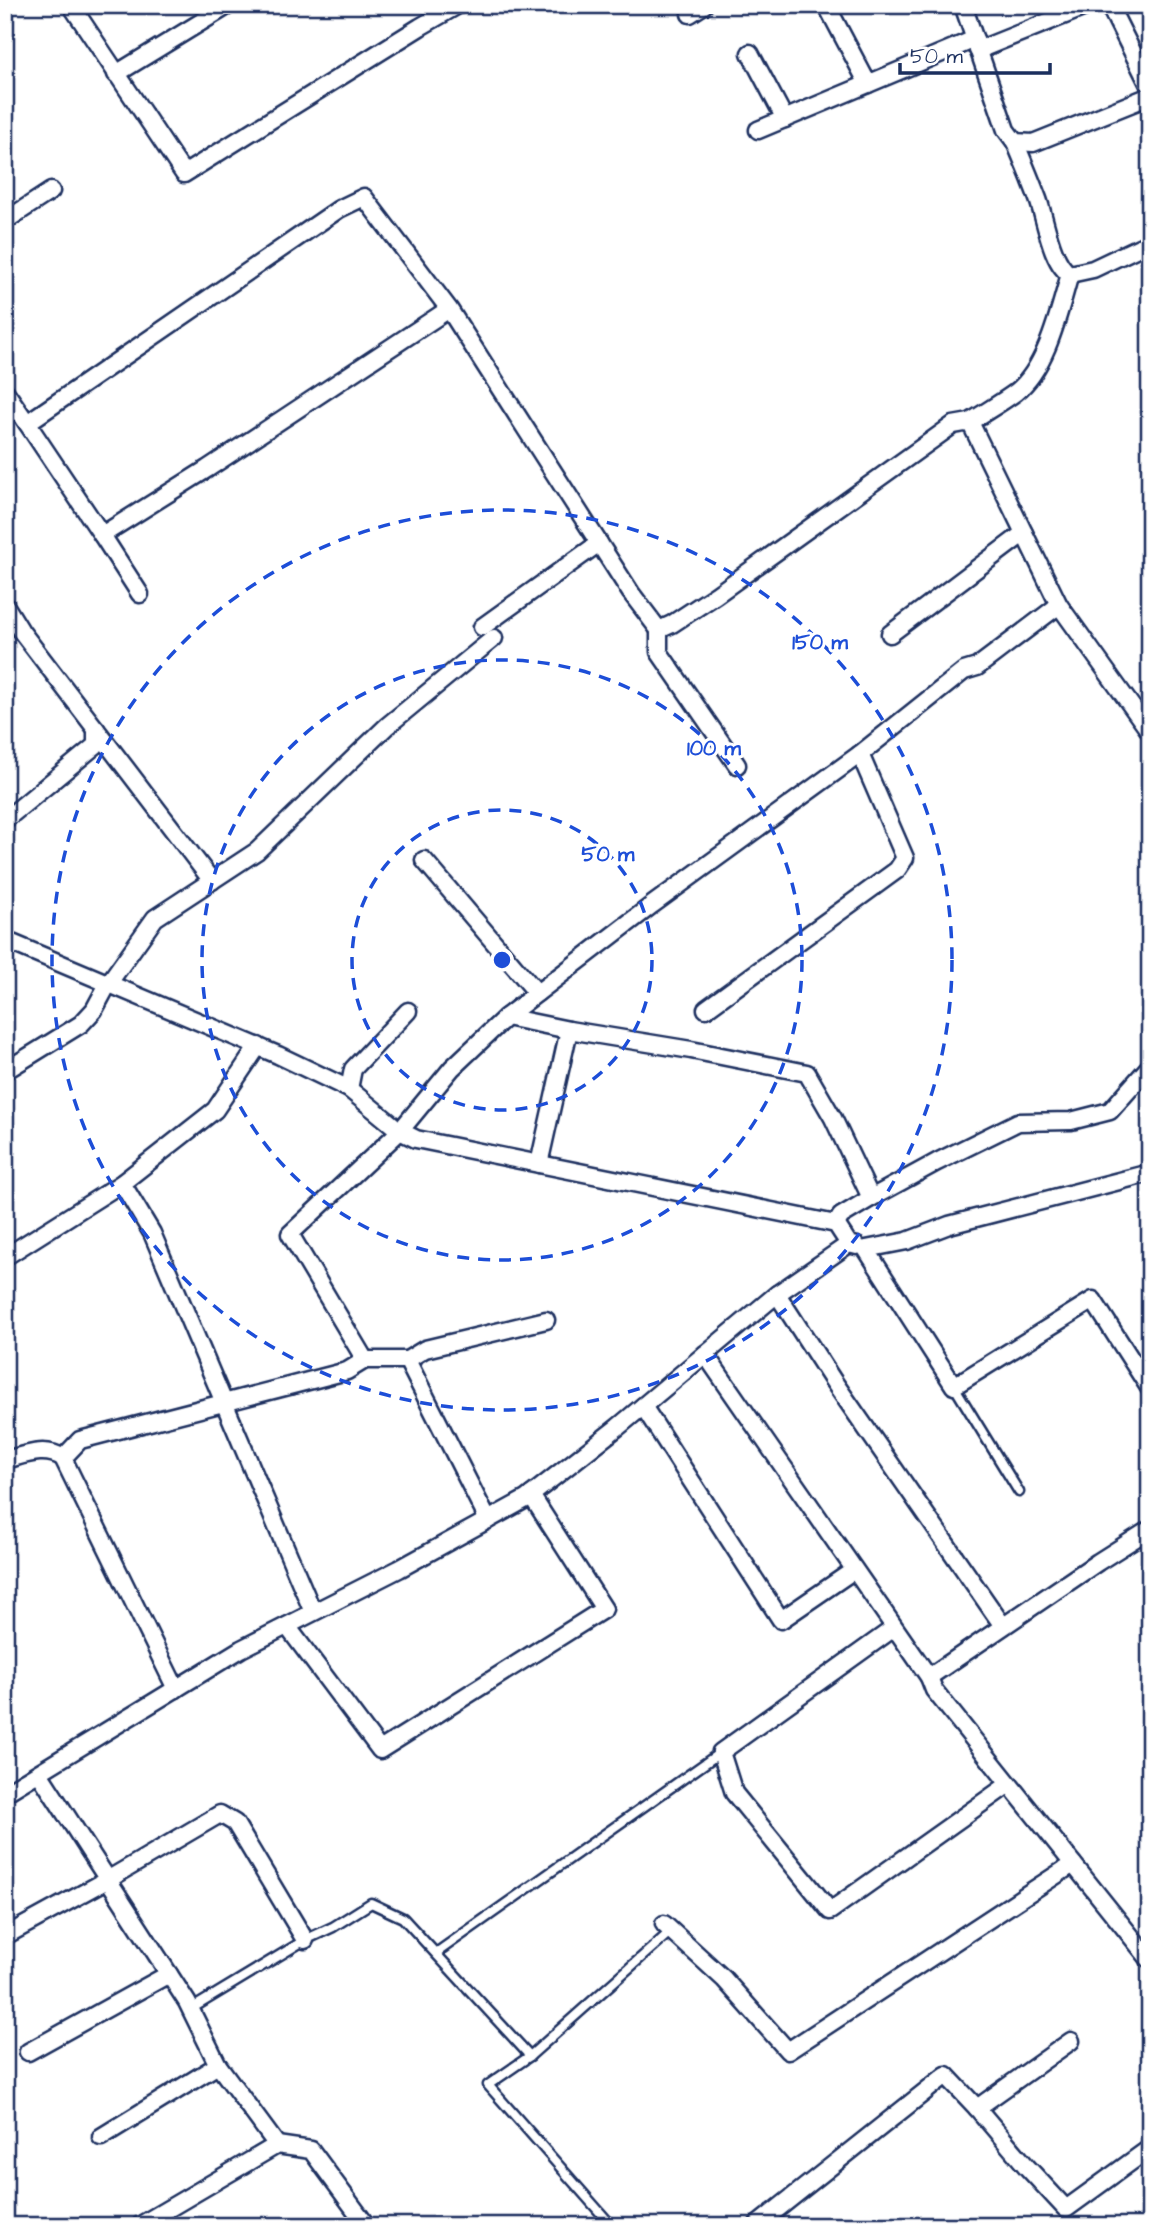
<svg xmlns="http://www.w3.org/2000/svg" width="1155" height="2231" font-family="'Architects Daughter',sans-serif">
<rect width="100%" height="100%" fill="#fff"/>
<filter id="ink" filterUnits="userSpaceOnUse"><feTurbulence type="fractalNoise" baseFrequency=".0143" numOctaves="2"/><feDisplacementMap in="SourceGraphic" scale="14" xChannelSelector="R" yChannelSelector="G"/><feConvolveMatrix kernelMatrix="1 2 1 2 8 2 1 2 1" color-interpolation-filters="sRGB"/></filter>
<g filter="url(#ink)">
<g fill="none" stroke-linecap="round" stroke-linejoin="round">
<g stroke="#1b2f5e" stroke-width="13">
<g id="service">
<path d="M954,1386L1019,1492"/>
<path d="M436,1953L721,1752"/>
<path d="M191,2009L305,1940L333,1927L371,1903L403,1918L530,2056L671,1931"/>
<path d="M530,2056L488,2085L612,2226"/>
</g>
</g>
<g stroke="#1b2f5e" stroke-width="21">
<g id="minor">
<path d="M71,5L184,174L420,27L458,5"/>
<path d="M963,5L1006,130L1015,142L1033,143L1150,96"/>
<path d="M1109,5L1150,87"/>
<path d="M829,10L868,84"/>
<path d="M690,14L704,5"/>
<path d="M978,50L1090,5"/>
<path d="M750,53L785,119"/>
<path d="M116,74L229,5"/>
<path d="M758,130L975,39"/>
<path d="M1015,142C1023,161 1031,180 1038,199C1045,218 1052,265 1070,274L1093,269L1150,242"/>
<path d="M5,221L51,191"/>
<path d="M449,309L207,469L102,535L27,423L339,209L364,197L449,309L631,593L659,630L672,624L716,595L953,425L970,422L1059,605L1150,732"/>
<path d="M5,391L27,423"/>
<path d="M970,422C985,412 1001,403 1016,392C1047,368 1059,311 1070,274"/>
<path d="M102,535L140,594"/>
<path d="M5,605L21,631L212,881"/>
<path d="M482,627L599,543"/>
<path d="M659,630V652L737,765"/>
<path d="M890,634L1024,533"/>
<path d="M5,820L96,745V729"/>
<path d="M424,860L537,993"/>
<path d="M5,940L278,1055L349,1089L400,1131L416,1139L836,1224L849,1244"/>
<path d="M706,1009L897,870L905,858L860,754"/>
<path d="M506,1017L569,1030"/>
<path d="M5,1071L81,1024L94,1010L108,984L155,918L257,851L387,726L494,638"/>
<path d="M349,1089L353,1069L408,1011"/>
<path d="M539,1164L569,1030L691,1050L807,1073L833,1118L871,1198"/>
<path d="M1150,1173L949,1225L907,1241L866,1249L954,1386L1093,1300L1150,1389"/>
<path d="M122,1183L152,1233L313,1612"/>
<path d="M836,1224L841,1216L871,1198L937,1162L1018,1122L1071,1121L1110,1111L1150,1066"/>
<path d="M857,1246L849,1244L777,1294L834,1382L1003,1626"/>
<path d="M5,1257L122,1183L215,1110L258,1046"/>
<path d="M705,1354L929,1677"/>
<path d="M365,1360L290,1234L400,1131L452,1068L506,1017L652,905L860,754L964,671L977,667L1059,605"/>
<path d="M407,1360L488,1520"/>
<path d="M643,1406L781,1620L854,1570"/>
<path d="M63,1458L80,1440L347,1371L365,1360H407L425,1349L546,1320"/>
<path d="M5,1460C25,1455 45,1446 63,1458L176,1689"/>
<path d="M1150,1529L1098,1562L929,1677L934,1690L1150,1960"/>
<path d="M287,1626L380,1750L604,1609L531,1495"/>
<path d="M894,1628L721,1752L734,1793L830,1911L1009,1784"/>
<path d="M39,1773L187,2002L218,2065L277,2145"/>
<path d="M5,1793L241,1649L399,1569L526,1499L618,1427L777,1294"/>
<path d="M664,1924L724,1979L788,2051L1073,1864"/>
<path d="M5,1936L109,1879L220,1814L235,1823L305,1940"/>
<path d="M1071,2041L977,2108L1027,2167L1066,2209L1150,2148"/>
<path d="M28,2052L169,1974"/>
<path d="M101,2137L218,2065"/>
<path d="M139,2226L277,2145L311,2150L367,2226"/>
<path d="M756,2226L946,2075L977,2108"/>
</g>
</g>
<use href="#service" stroke="#fff" stroke-width="8"/>
<use href="#minor" stroke="#fff" stroke-width="16"/>
</g>
</g>
<g fill="none" stroke="#1d4ed8" stroke-width="3.5" stroke-dasharray="12 9">
<circle cx="502" cy="960" r="150"/>
<circle cx="502" cy="960" r="300"/>
<circle cx="502" cy="960" r="450"/>
</g>
<circle cx="502" cy="960" r="10" fill="#1d4ed8" stroke="#fff" stroke-width="3.5"/>
<g font-size="21" text-anchor="middle" font-weight="bold" fill="#1d4ed8" stroke="#fff" stroke-width="6" stroke-linejoin="round" paint-order="stroke">
<text x="820" y="649">150 m</text>
<text x="714" y="755">100 m</text>
<text x="608" y="861">50 m</text>
</g>
<rect width="1155" height="2231" fill="none" stroke="#fff" stroke-width="28"/>
<rect x="14" y="14" width="1127" height="2203" fill="none" stroke="#1b2f5e" stroke-width="2.5" filter="url(#ink)"/>
<path d="M900 63v10h150v-10" fill="none" stroke="#1b2f5e" stroke-width="3.5"/>
<text x="910" y="63" font-size="21" fill="#1b2f5e" stroke="#ffffff" stroke-width="5" paint-order="stroke">50 m</text>
</svg>
